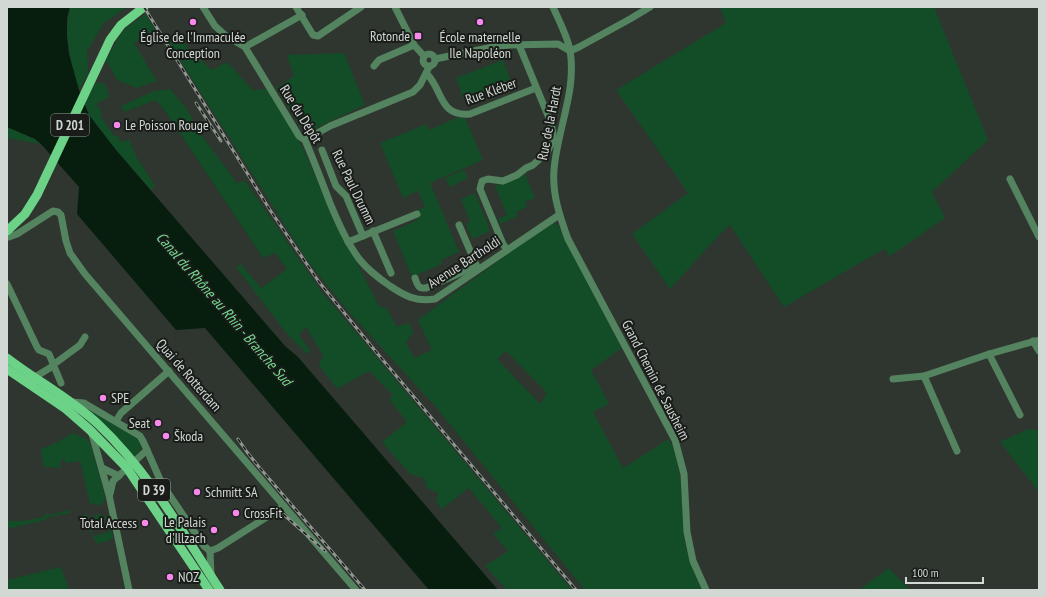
<svg xmlns="http://www.w3.org/2000/svg" width="1046" height="597" font-family="'PT Sans Narrow',sans-serif">
<rect width="100%" height="100%" fill="#2e362f"/>
<g fill="#134d27" fill-rule="evenodd">
<path d="M70,7H127L104,23L87,51L88,73L79,90C71,61 63,37 70,7Z"/>
<path d="M720,7H934L988,140L932,192L945,218L890,256L884,249L784,307L730,225L720,234L670,289L632,234L688,193L616,90L726,23Z"/>
<path d="M146,14L155,30L134,43L157,81L137,88L117,80L106,60L120,35L127,27Z"/>
<path d="M177,35L194,54L212,70L227,62L253,90L266,89L302,146L332,215L379,306L387,309L397,327L409,323L413,332L406,343L414,358L432,350L418,320L551,222L558,225L622,348L591,370L609,404L593,412L623,468L669,439C684,470 681,504 684,537C687,556 695,573 702,590H585L435,406L348,311L307,260L168,41ZM506,351L547,393L540,404L497,359Z"/>
<path d="M344,53L365,105L324,124L311,131L302,129L276,88L294,76L287,55Z"/>
<path d="M503,60L511,81L464,100L456,78Z"/>
<path d="M99,82L106,85L109,97L96,104L102,112L100,115L114,136H118L121,142L129,139L136,156L155,186L151,190L116,150L89,115L85,105C88,98 91,85 99,82Z"/>
<path d="M170,89L186,108L200,133L237,183L245,181L321,291L572,590H507L485,566L508,551L493,534L502,528L469,488L442,509L436,502L438,493L427,488L424,478L410,474L382,442L407,422L389,399L393,395L369,371L337,389L319,365L323,355L306,327L299,335L310,350L307,354L287,334L236,267L241,264L261,288L287,269L275,253L263,258L163,108L156,100L124,112L121,106L154,91Z"/>
<path d="M456,118H465L483,160L430,183L459,252L441,260L442,264L412,277L393,231L418,220L415,211L425,207L418,191L403,198L380,143L426,124L429,130Z"/>
<path d="M7,127L35,139L41,144L7,138Z"/>
<path d="M464,170L468,178L450,187L445,178Z"/>
<path d="M525,174L535,198L525,202L527,207L516,212L518,216L500,224L498,219L507,215L495,186Z"/>
<path d="M475,193L490,231L472,239L466,224L470,222L461,199Z"/>
<path d="M86,408L137,437C143,446 142,450 135,457Z"/>
<path d="M1029,429L1039,430V492L1000,442Z"/>
<path d="M73,433L87,439L92,448L105,497V500L99,506L94,503L92,505L90,504L80,461L66,463L64,459L61,460V468L44,467L41,454L42,453L41,449L54,444Z"/>
<path d="M68,510L71,513L48,517L45,520L7,529V521H25L44,517L48,513L51,515Z"/>
<path d="M96,513L97,515L101,514V516L109,517L113,539L97,544L84,520L80,518L84,515L88,514L93,536L109,532L107,519L98,522V525L96,524L94,517Z"/>
<path d="M61,567L69,590H7V580Z"/>
<path d="M889,568L910,590H859Z"/>
</g>
<path fill="#071e0e" d="M7,7H70L67,18V37L69,54L79,90L89,115L116,150L285,346L298,357L498,590H429L205,328L176,330L77,214L79,187L41,144L35,139L7,127Z"/>
<g fill="none" stroke-linecap="round" stroke-linejoin="round">
<g stroke="#54835f" stroke-width="7">
<path d="M203,7L215,26L225,35L245,47L299,136L305,140C314,161 322,182 330,203C338,222 347,243 360,260C367,269 380,279 390,286C405,296 416,302 435,299L559,215"/>
<path d="M296,7L313,35L318,36L361,7"/>
<path d="M395,7L414,45L424,56"/>
<path d="M553,7C559,21 567,35 570,50C577,91 557,130 554,170C552,194 560,217 568,239L675,440L684,474L687,532L693,561L706,590"/>
<path d="M245,47L302,15"/>
<circle cx="429" cy="60" r="6"/>
<path d="M435,59L493,47L510,45L558,44L570,51L579,47L630,19L650,7"/>
<path d="M374,66L379,60L414,45"/>
<path d="M427,74C443,90 439,117 470,114L536,88"/>
<path d="M305,140L330,126L413,92L420,85L429,67"/>
<path d="M322,150L336,186L346,196L363,236"/>
<path d="M1010,179L1039,237"/>
<path d="M459,225L478,269"/>
<path d="M373,231L391,273"/>
<path d="M7,236L9,237L17,234L53,211L58,212L61,215L66,241L70,253L85,274L356,590"/>
<path d="M348,242L417,214"/>
<path d="M507,250L503,244L480,189L482,181L488,179L503,181L517,175L526,168L533,165L547,152L553,141V133L551,123L519,45"/>
<path d="M415,278C417,284 418,289 426,288L476,266"/>
<path d="M7,284L37,347L39,350L49,354L61,383"/>
<path d="M1033,341L1039,351"/>
<path d="M989,354L1020,415"/>
<path d="M54,363L57,362L80,345L85,337"/>
<path d="M924,376L957,451"/>
<path d="M35,377L53,366"/>
<path d="M893,379L924,376L989,354L1039,340"/>
<path d="M72,402L84,403L140,436L143,441L162,484L204,546L210,551"/>
<path d="M116,421L121,413L169,371"/>
<path d="M92,434L109,495L129,590"/>
<path d="M102,468L119,476"/>
<path d="M110,494L113,481L147,450"/>
<path d="M210,551L218,548L284,506"/>
<path d="M210,551L211,575"/>
</g>
<g stroke="#6bd288" stroke-width="9">
<path d="M7,231L25,214L37,195L110,40L121,25L144,7"/>
<path d="M7,358C37,381 70,398 98,424C148,471 183,533 220,590"/>
<path d="M7,369L66,409L90,430L127,468L209,590"/>
</g>
<g stroke="#909791" stroke-width="3">
<g id="rail">
<path d="M144,7L270,210L319,282L377,353L576,590"/>
<path d="M196,103L221,141"/>
<path d="M238,439L247,452L259,467L365,590"/>
<path d="M283,514L325,551"/>
</g>
</g>
<use href="#rail" stroke="#191c19" stroke-width="1.5" stroke-dasharray="4.5" stroke-linecap="butt"/>
</g>
<g fill="#f788ec" stroke="#191c19" stroke-width="1.5">
<circle cx="193" cy="22" r="4"/>
<circle cx="480" cy="22" r="4"/>
<rect x="414" y="32" width="8" height="8" rx="2"/>
<circle cx="117" cy="125" r="4"/>
<circle cx="103" cy="398" r="4"/>
<circle cx="158" cy="423" r="4"/>
<circle cx="166" cy="436" r="4"/>
<circle cx="197" cy="492" r="4"/>
<circle cx="236" cy="513" r="4"/>
<circle cx="145" cy="523" r="4"/>
<circle cx="214" cy="530" r="4"/>
<circle cx="170" cy="577" r="4"/>
</g>
<g text-anchor="middle" stroke-width="4" stroke-linejoin="round" paint-order="stroke">
<g fill="#191c19" stroke="#9aa09b" stroke-width="1">
<rect x="51" y="114" width="38" height="22" rx="3"/>
<rect x="138" y="479" width="32" height="22" rx="3"/>
</g>
<g font-size="13" font-weight="bold" fill="#d2d8d3">
<text x="70" y="130">D 201</text>
<text x="154" y="495">D 39</text>
</g>
<g font-size="14" fill="#d2d8d3" stroke="#191c19" text-anchor="start">
<text x="410" y="41" text-anchor="end">Rotonde</text>
<text x="193" y="42" text-anchor="middle">Église de l'Immaculée<tspan x="193" dy="16">Conception</tspan></text>
<text x="480" y="42" text-anchor="middle">École maternelle<tspan x="480" dy="16">Ile Napoléon</tspan></text>
<text x="125" y="130">Le Poisson Rouge</text>
<text x="111" y="403">SPE</text>
<text x="150" y="428" text-anchor="end">Seat</text>
<text x="174" y="441">Škoda</text>
<text x="205" y="497">Schmitt SA</text>
<text x="244" y="518">CrossFit</text>
<text x="206" y="527" text-anchor="end">Le Palais<tspan x="206" dy="16">d'Illzach</tspan></text>
<text x="137" y="528" text-anchor="end">Total Access</text>
<text x="178" y="582">NOZ</text>
</g>
<g font-size="14" fill="#d2d8d3" stroke="#191c19">
<text transform="translate(491 91) rotate(-20)" y="5">Rue Kléber</text>
<text transform="translate(301 114) rotate(58)" y="5">Rue du Dépôt</text>
<text transform="translate(549 123) rotate(-79)" y="5">Rue de la Hardt</text>
<text transform="translate(354 187) rotate(64)" y="5">Rue Paul Drumm</text>
<text transform="translate(464 262) rotate(-33)" y="5">Avenue Bartholdi</text>
<text transform="translate(189 375) rotate(49)" y="5">Quai de Rotterdam</text>
<text transform="translate(656 380) rotate(63)" y="5">Grand Chemin de Sausheim</text>
</g>
<g font-size="15" font-style="italic" fill="#75d990" stroke="#191c19">
<text transform="translate(224 309) rotate(49)" y="5">Canal du Rhône au Rhin - Branche Sud</text>
</g>
</g>
<rect width="1046" height="597" fill="none" stroke="#d2d8d3" stroke-width="16"/>
<path d="M906 577v6h77v-6" fill="none" stroke="#d2d8d3" stroke-width="2"/>
<text x="912" y="577" font-size="12" fill="#d2d8d3" stroke="#191c19" stroke-width="3" paint-order="stroke">100 m</text>
</svg>
